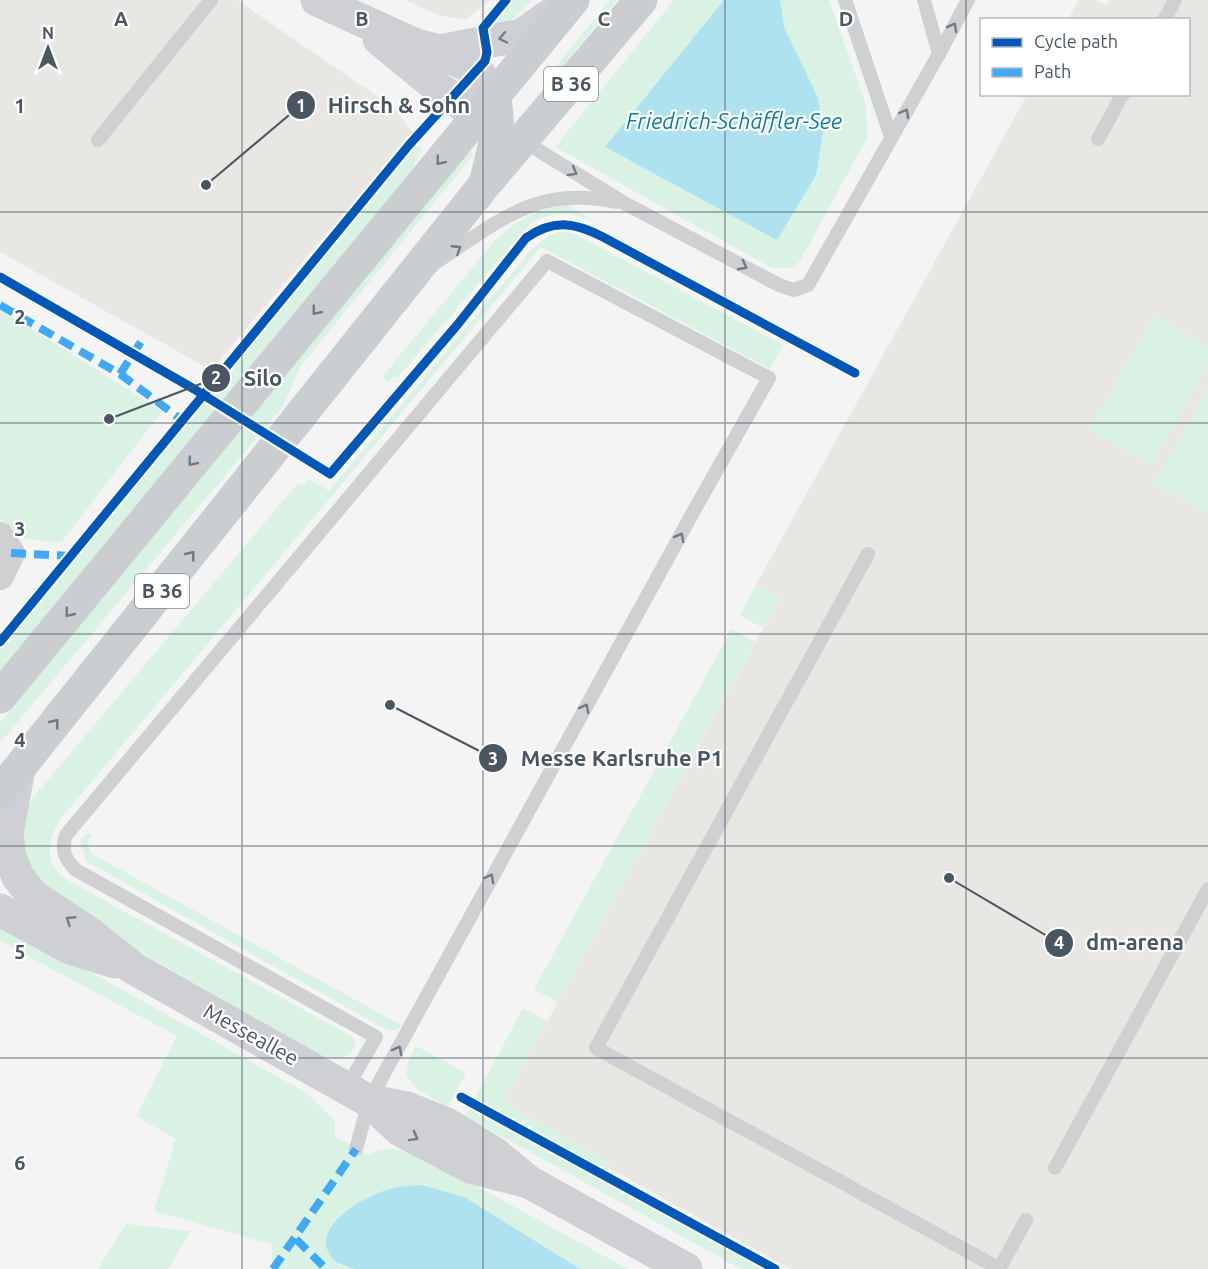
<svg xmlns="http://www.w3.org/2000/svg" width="1208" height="1269" font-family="Ubuntu,sans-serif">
<rect width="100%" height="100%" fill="#f4f4f4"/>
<g fill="#e8e7e3">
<path d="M0,0H237L393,107L413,132L211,370L0,252Z"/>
<path d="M406,0H491L465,20L437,15Z"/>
<path d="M1079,0H1097L1106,5L1109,0H1208V1269H790L500,1107L780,598L756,585L1027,95L1188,94V20L1068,19Z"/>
</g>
<g fill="#d9f2e3">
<path d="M512,0H532C521,12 507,28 490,29L492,22Z"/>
<path d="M610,0H617L556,74L552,71Z"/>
<path d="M674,0H829L866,105L867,138L800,261C792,270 781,269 770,267L555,147Z"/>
<path d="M420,146L422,150L408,177L0,672V649L414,147Z"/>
<path d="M471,150L473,155L301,366L282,408L0,743V723L196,479Z"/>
<path d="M568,205L595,222C572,211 551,210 529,225L397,378L394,376L389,382L382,377L495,240C517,220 538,208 568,205Z"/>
<path d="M558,232L573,233L783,345L770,369L541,247L62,817C47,839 42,862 67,880L353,1037L356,1045C347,1062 338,1059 320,1055L56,904L22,856L23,819L31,800L298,483L303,486L308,478L329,491L531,250L549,235Z"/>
<path d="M0,309L162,411L61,543L26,539L0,518Z"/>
<path d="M1154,315L1208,346V363L1152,465L1089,430Z"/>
<path d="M1208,386V512L1154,484Z"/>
<path d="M756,585L780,598L763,628L740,615Z"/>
<path d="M732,629L755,642L558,1002L534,989Z"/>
<path d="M88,833L92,835L88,841L90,853L401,1025L399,1029L389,1031L86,861L80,839Z"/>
<path d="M0,923L10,927L305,1092L335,1121V1136L368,1155C382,1145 398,1150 414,1152L628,1269H278L273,1267L271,1244L154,1211L176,1139L136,1116L177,1036L0,941Z"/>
<path d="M523,1008L547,1021L503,1102L611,1163L606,1172L474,1100Z"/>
<path d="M416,1046L466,1073L448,1107L418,1090L406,1075L408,1062Z"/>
<path d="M472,1105L768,1269H741L465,1116Z"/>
<path d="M126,1224L191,1231L168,1269H98Z"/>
</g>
<g fill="#aee2f0">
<path d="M724,0H780L784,27L818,98L823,132L816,175L777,240L605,147Z"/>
<path d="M421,1185L464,1197L580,1269H354C348,1266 337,1264 333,1259C305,1227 368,1194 393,1188C402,1186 412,1186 421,1185Z"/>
</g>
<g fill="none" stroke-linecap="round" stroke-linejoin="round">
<g stroke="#ced0d2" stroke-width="14">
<path d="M845,0L891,137"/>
<path d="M1164,20L1175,0"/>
<path d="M939,54L968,0"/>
<path d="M1098,139L1123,94"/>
<path d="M98,140L211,0"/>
<path d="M523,141L626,204L779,285L793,290L808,285L939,54L924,0"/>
<path d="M435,263C500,221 535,185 617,202"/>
<path d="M868,554L596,1048L1000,1269"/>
<path d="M346,1089L376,1037L76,870C65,859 61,850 66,835L547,261L769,378L701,498L369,1101L356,1149"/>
<path d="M1055,1168L1208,889"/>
<path d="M999,1269L1026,1220"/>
</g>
<path stroke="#ced0d2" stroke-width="28" d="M0,536L11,553L0,576"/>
<g stroke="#ced0d4" stroke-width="33">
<path d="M317,0L416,45L440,51L477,71L493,94"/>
<path d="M379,39L441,90L477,115"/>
<path d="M440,51L522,35L563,6"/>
<path d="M19,769L7,833L9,854L18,877L33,896L89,933L133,968L369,1101L400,1130L470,1167L529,1182"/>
<path d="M0,910L70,948L115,962"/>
<path d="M371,1101L407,1108L447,1124L494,1153L529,1182L686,1269"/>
</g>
<g stroke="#caced1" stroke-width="33">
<path d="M486,180C493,150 503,124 493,94"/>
<path d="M0,697L573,0"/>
<path d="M0,792L485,184L641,0"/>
</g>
<g stroke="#3fa9f5" stroke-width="8" stroke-dasharray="15 8" stroke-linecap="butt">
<path d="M0,305L120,374L182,420"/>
<path d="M120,374L144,337"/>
<path d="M11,553L71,556"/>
<path d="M296,1239L326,1269"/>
<path d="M273,1269L356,1149"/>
</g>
<g stroke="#fff" stroke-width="13">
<g id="cycleway">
<path d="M0,277L194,389L330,474L458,324L526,238C553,219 574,222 603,237L855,373"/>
<path d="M0,642L409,145L485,61L487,52L483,28L506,0"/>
<path d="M461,1097L775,1269"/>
</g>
</g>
<use href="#cycleway" stroke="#0057b8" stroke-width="9"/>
</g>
<defs><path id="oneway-chevron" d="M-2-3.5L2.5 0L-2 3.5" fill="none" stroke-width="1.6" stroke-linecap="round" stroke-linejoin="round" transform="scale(1.5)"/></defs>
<g stroke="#727b83">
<use href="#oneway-chevron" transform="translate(953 27) rotate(-62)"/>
<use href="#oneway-chevron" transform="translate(905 113) rotate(-61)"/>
<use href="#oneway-chevron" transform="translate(573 172) rotate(31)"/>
<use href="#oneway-chevron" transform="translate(457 249) rotate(-33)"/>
<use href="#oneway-chevron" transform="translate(743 266) rotate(28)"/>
<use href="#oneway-chevron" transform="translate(680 537) rotate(-62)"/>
<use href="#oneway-chevron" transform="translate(585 708) rotate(-62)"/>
<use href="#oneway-chevron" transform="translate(490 878) rotate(-61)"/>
<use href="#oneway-chevron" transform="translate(398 1050) rotate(-62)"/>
</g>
<g stroke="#727b84">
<use href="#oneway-chevron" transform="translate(503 38) rotate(168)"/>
<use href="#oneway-chevron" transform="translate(70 920) rotate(-147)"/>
<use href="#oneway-chevron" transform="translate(414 1137) rotate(29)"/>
</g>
<g stroke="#707a83">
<use href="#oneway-chevron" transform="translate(440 161) rotate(129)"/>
<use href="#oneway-chevron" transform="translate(316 311) rotate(129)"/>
<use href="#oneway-chevron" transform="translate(192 462) rotate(129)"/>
<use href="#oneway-chevron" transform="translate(191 555) rotate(-51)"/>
<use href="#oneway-chevron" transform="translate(69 613) rotate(129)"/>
<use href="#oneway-chevron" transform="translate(55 723) rotate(-51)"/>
</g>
<path fill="none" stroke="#4a5661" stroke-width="1.5" stroke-opacity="0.55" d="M242,0V1269M483,0V1269M725,0V1269M966,0V1269M0,212H1208M0,423H1208M0,634H1208M0,846H1208M0,1058H1208"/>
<g text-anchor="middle" stroke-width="4.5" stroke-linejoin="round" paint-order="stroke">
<g fill="#fff" stroke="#808990" stroke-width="1.5">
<rect x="544" y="67" width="54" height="34" rx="4.5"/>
<rect x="135" y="574" width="54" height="34" rx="4.5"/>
</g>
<g font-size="20" font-weight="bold" fill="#4a5661">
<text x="571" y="91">B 36</text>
<text x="162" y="598">B 36</text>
</g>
<g font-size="21" fill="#4a5661" stroke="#fff">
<text transform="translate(251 1035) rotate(29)" y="7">Messeallee</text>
</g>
<g font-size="22" font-style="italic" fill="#0c7c9b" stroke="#fff">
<text x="734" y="129">Friedrich-Schäffler-See</text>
</g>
</g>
<g font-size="20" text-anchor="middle" font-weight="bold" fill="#4a5661" stroke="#fff" stroke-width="4.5" stroke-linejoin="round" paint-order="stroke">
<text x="121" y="26">A</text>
<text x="362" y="26">B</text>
<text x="604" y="26">C</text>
<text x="846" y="26">D</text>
<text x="20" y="113">1</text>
<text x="20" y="324">2</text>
<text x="20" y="536">3</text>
<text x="20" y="747">4</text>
<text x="20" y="959">5</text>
<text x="20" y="1170">6</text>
</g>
<path fill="none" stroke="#4a5661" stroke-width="2" d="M206 185L301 105M109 419L216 378M390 705L493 758M949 878L1059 943"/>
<g fill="#4a5661" stroke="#fff" stroke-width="2">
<circle cx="206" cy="185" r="6"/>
<circle cx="109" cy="419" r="6"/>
<circle cx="390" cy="705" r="6"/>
<circle cx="949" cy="878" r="6"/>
<circle cx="301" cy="105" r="15"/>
<circle cx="216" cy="378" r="15"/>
<circle cx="493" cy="758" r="15"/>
<circle cx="1059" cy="943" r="15"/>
</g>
<g font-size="18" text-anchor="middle" font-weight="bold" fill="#fff">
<text x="301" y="112">1</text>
<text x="216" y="384">2</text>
<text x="493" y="765">3</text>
<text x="1059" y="949">4</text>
</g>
<g font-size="22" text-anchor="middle" font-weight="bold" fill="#4a5661" stroke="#fff" stroke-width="4.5" stroke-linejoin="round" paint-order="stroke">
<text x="399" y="113">Hirsch &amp; Sohn</text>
<text x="263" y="386">Silo</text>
<text x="622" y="766">Messe Karlsruhe P1</text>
<text x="1135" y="950">dm-arena</text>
</g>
<rect x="980" y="18" width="210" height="78" fill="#ffffff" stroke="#b7bbc0" stroke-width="1.5"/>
<rect x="992" y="38" width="30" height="9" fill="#0057b8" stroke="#b7bbc0" stroke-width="1.5"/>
<text x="1034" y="48" font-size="18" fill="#4a5661">Cycle path</text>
<rect x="992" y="68" width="30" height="9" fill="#3fa9f5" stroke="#b7bbc0" stroke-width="1.5"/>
<text x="1034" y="78" font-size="18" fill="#4a5661">Path</text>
<g transform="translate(48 48)" stroke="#ffffff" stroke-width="4.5" paint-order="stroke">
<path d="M0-4.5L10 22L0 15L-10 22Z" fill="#4a5661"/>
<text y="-9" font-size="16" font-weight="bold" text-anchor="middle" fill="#4a5661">N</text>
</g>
</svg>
